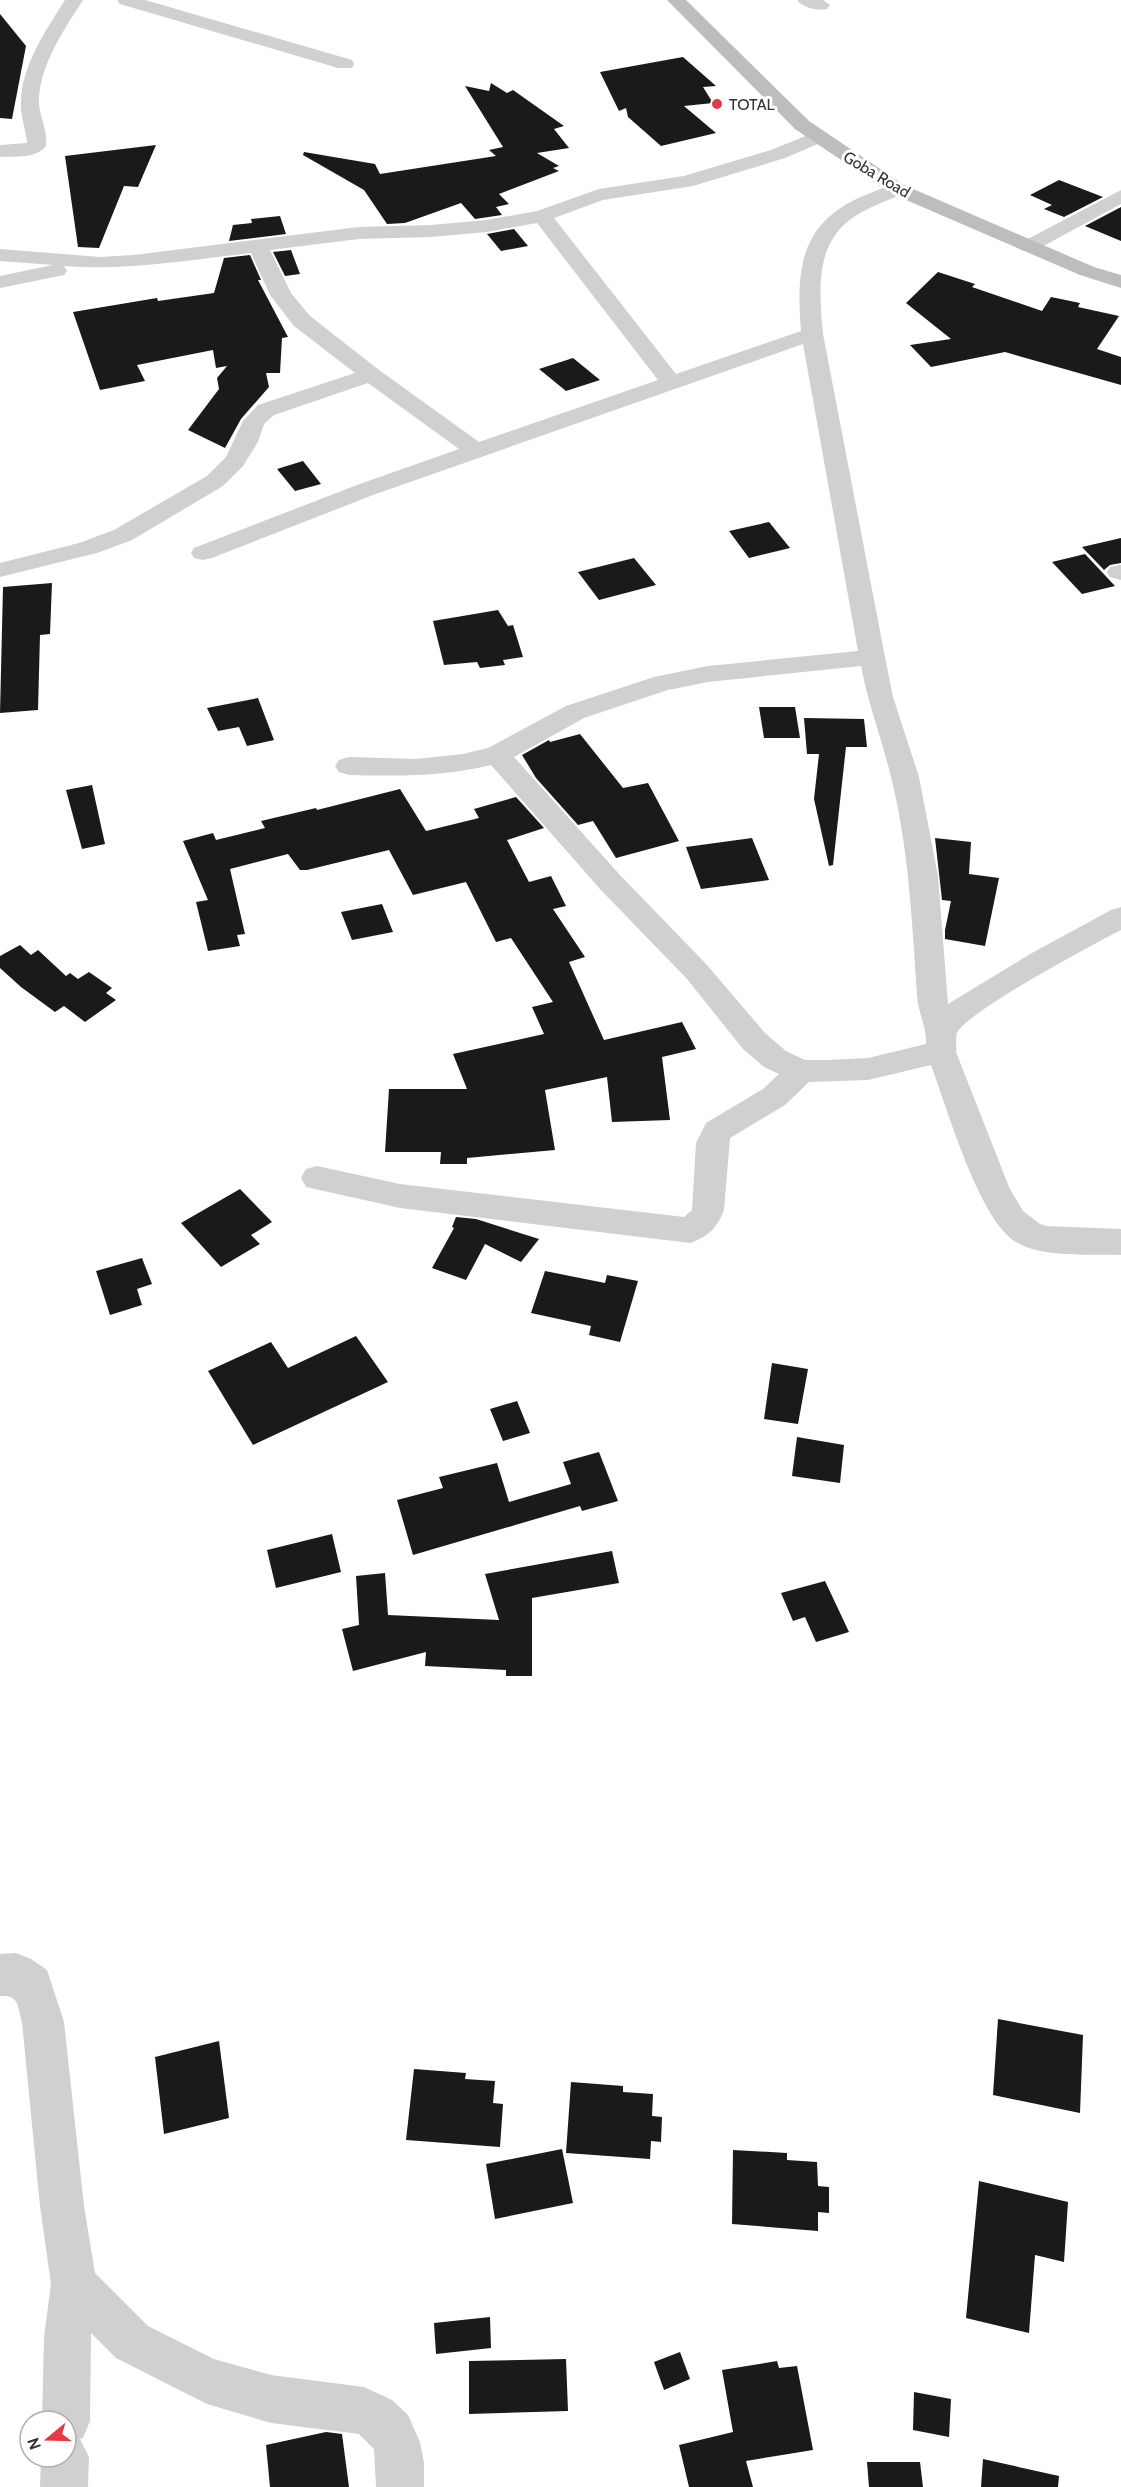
<svg xmlns="http://www.w3.org/2000/svg" width="1121" height="2487" font-family="Cabin,sans-serif">
<rect width="100%" height="100%" fill="#fff"/>
<g fill="#1a1a1a">
<path d="M0,14L26,46L12,119L0,118Z"/>
<path d="M683,57L716,86L703,87L713,103L684,106L716,133L661,146L628,117L626,108L619,111L600,72Z"/>
<path d="M491,83L507,93L513,90L564,126L554,129L569,148L537,153L559,166L553,168L559,171L499,194L509,204L496,207L502,215L475,219L461,203L405,223L387,224L364,190L303,155L304,152L375,164L380,174L496,156L489,150L503,147L465,86L489,91Z"/>
<path d="M156,145L138,187L124,186L99,248L78,247L65,156Z"/>
<path d="M1059,180L1103,197L1064,217L1044,209L1052,205L1030,195Z"/>
<path d="M1121,207V241L1085,226Z"/>
<path d="M280,216L286,234L229,241L233,225L252,223L251,219Z"/>
<path d="M514,229L528,246L501,251L487,234Z"/>
<path d="M291,250L300,274L285,276L273,252Z"/>
<path d="M250,255L261,280H258L288,337L282,338L280,373H266L269,387L241,419L225,448L188,430L219,389L217,378L227,366L216,368L213,350L137,365L145,381L100,390L73,312L157,298L158,301L214,293L224,258Z"/>
<path d="M938,272L975,284L972,287L1042,311L1051,297L1080,303L1078,307L1119,316L1097,349L1121,357V385L1005,352L931,367L910,345L951,339L906,303Z"/>
<path d="M573,358L600,380L566,391L539,369Z"/>
<path d="M303,461L321,484L295,491L277,469Z"/>
<path d="M769,522L790,548L749,558L729,531Z"/>
<path d="M1121,538V563L1110,565L1104,570L1082,547Z"/>
<path d="M1085,554L1115,586L1082,594L1052,562Z"/>
<path d="M634,558L656,585L599,600L578,572Z"/>
<path d="M52,583L50,634L40,635L38,710L0,713L3,587Z"/>
<path d="M498,610L508,626L513,625L523,657L503,660L505,665L480,668L477,662L444,665L433,621Z"/>
<path d="M258,698L274,740L247,746L239,727L218,731L207,708Z"/>
<path d="M759,707H795L800,738H764Z"/>
<path d="M804,718L864,719L867,747H846L833,865L829,866L814,799L819,754H807Z"/>
<path d="M580,734L623,788L648,783L679,841L616,858L593,821L578,825L536,778L522,755L549,740L550,742Z"/>
<path d="M92,785L105,844L82,849L66,790Z"/>
<path d="M400,789L426,831L479,818L474,809L516,797L544,828L507,840L529,882L551,876L566,906L553,909L585,957L569,962L604,1040L682,1022L696,1049L662,1057L670,1120L612,1122L607,1077L545,1090L555,1150L467,1158V1164H440L441,1152H385L389,1089H467L453,1054L544,1034L532,1007L553,1002L511,938L496,942L466,882L413,895L389,850L307,870H300L288,854L230,869L245,934L237,935L240,946L208,951L196,902L208,900L183,841L213,833L216,840L265,828L261,821L316,808L317,810Z"/>
<path d="M752,838L769,880L701,889L686,847Z"/>
<path d="M935,838L971,842L969,874L999,878L985,946L945,939V930L951,901L942,900Z"/>
<path d="M382,904L393,932L352,940L341,912Z"/>
<path d="M20,945L31,955L38,950L66,976L70,973L78,979L89,972L112,988L106,993L116,1000L85,1022L64,1006L55,1012L21,987L0,968V956Z"/>
<path d="M240,1189L272,1222L251,1235L260,1244L221,1267L181,1223Z"/>
<path d="M456,1217L476,1219L539,1239L521,1262L485,1244L466,1280L432,1268L454,1228L452,1227Z"/>
<path d="M142,1258L152,1284L137,1289L142,1305L110,1315L96,1271Z"/>
<path d="M545,1271L605,1283L607,1275L638,1281L620,1342L589,1335L591,1326L531,1313Z"/>
<path d="M356,1336L388,1382L253,1445L208,1371L271,1342L288,1368Z"/>
<path d="M772,1363L808,1369L798,1424L764,1419Z"/>
<path d="M517,1401L530,1433L503,1441L490,1409Z"/>
<path d="M797,1437L844,1445L840,1483L792,1476Z"/>
<path d="M599,1452L618,1501L582,1511L580,1506L413,1555L397,1500L443,1488L439,1477L497,1463L509,1502L571,1484L563,1462Z"/>
<path d="M332,1534L341,1572L276,1588L267,1550Z"/>
<path d="M612,1551L619,1583L532,1598V1676H506V1670L425,1666L426,1652L353,1671L342,1629L359,1625L356,1576L385,1573L388,1615L499,1620L485,1574Z"/>
<path d="M825,1581L849,1632L816,1642L805,1617L793,1621L781,1593Z"/>
<path d="M998,2019L1083,2035L1080,2113L993,2095Z"/>
<path d="M219,2041L229,2118L164,2134L155,2057Z"/>
<path d="M414,2069L466,2073L465,2079L495,2081L493,2103L503,2104L500,2147L406,2140Z"/>
<path d="M571,2082L623,2086V2092L653,2094L652,2116L662,2117L661,2142L651,2141L650,2159L566,2153Z"/>
<path d="M562,2149L573,2203L495,2219L486,2164Z"/>
<path d="M733,2150L787,2153V2160L817,2162L818,2186L829,2187V2213L818,2212V2231L732,2224Z"/>
<path d="M979,2181L1068,2202L1064,2262L1035,2255L1029,2333L966,2318Z"/>
<path d="M490,2317L491,2348L436,2354L434,2323Z"/>
<path d="M680,2352L690,2379L664,2390L654,2362Z"/>
<path d="M566,2359L568,2411L469,2414V2361Z"/>
<path d="M777,2361L779,2368L797,2366L813,2450L746,2461L753,2487H689L679,2445L733,2432L722,2370Z"/>
<path d="M914,2392L951,2399L949,2437L913,2430Z"/>
<path d="M326,2432L342,2434L349,2487H270L266,2445Z"/>
<path d="M983,2459L1059,2476L1058,2487H981Z"/>
<path d="M867,2462H920L923,2487H869Z"/>
</g>
<g fill="none" stroke-linecap="round" stroke-linejoin="round">
<g fill="#d0d0d0" fill-rule="evenodd">
<path d="M65,0H83C64,30 38,67 39,104C40,118 48,132 46,146C36,159 15,156 0,157V145L27,143C26,129 20,116 21,101C22,65 46,30 65,0Z"/>
<path d="M117,0H145L352,60L354,64L352,68H338L120,4Z"/>
<path d="M797,0H823L830,5L827,9C818,11 803,8 797,0Z"/>
<path d="M818,131L825,133L828,137L825,141L785,158L693,186L603,200L554,218L676,374L801,331C796,269 800,223 863,196C874,192 885,186 897,183L904,185L907,189L904,193C889,200 871,206 857,215C814,241 819,290 823,334L885,657L893,697L919,777L938,876L948,1004L1032,953L1111,910L1121,907V930C1094,944 966,1012 957,1033C955,1038 957,1047 956,1052L1009,1187L1023,1211L1040,1224L1046,1226L1121,1229V1255C1091,1254 1042,1258 1016,1242C979,1220 947,1108 931,1065L868,1080L809,1082L785,1105L730,1138L724,1210C718,1227 708,1237 690,1243L400,1208L306,1187L301,1178L306,1169L317,1166L400,1184L684,1217L692,1210L696,1143L706,1123L763,1089L779,1074L764,1067L743,1049L687,979L600,889L491,765C442,777 399,776 349,775L339,772L335,766L339,760L349,757L416,759L463,754L488,748L566,706L654,677L708,666L858,651L803,344L373,495L212,558L203,560L194,558L191,553L194,548L357,485L459,449L368,383L274,415L264,424L258,442L243,466L223,486L132,540L97,553L0,577V563L79,543L114,530L207,476L226,457L243,421L258,405L355,373L294,326L270,295L251,253C188,260 127,271 64,266L67,271L64,275L0,288V276L53,265L0,261V249L100,257L134,255L359,227L431,225L487,220L537,211L599,189L684,176L771,150ZM537,223L658,380L479,442L379,370L310,316L291,293L270,250L359,239L431,237L487,232ZM861,666C868,704 882,739 891,777C909,849 912,922 917,995C918,1013 927,1027 926,1044L868,1058L828,1060H805L786,1051L765,1033L707,965L620,875L514,757L584,718L668,690L708,682Z"/>
<path d="M1121,190V204L1036,250L1029,252L1022,250L1019,246L1022,242Z"/>
<path d="M1119,565H1121V580L1110,577L1107,572L1110,567Z"/>
<path d="M16,1953L31,1959L47,1970L64,2022L84,2206L95,2273L148,2326L214,2359L271,2375L364,2387L392,2400L408,2415L420,2442L424,2463V2487H376L374,2449L359,2434L271,2423L207,2404L116,2358L91,2333L90,2421L83,2438L80,2439L89,2457L88,2487H40L41,2457H66V2421H42L44,2337L51,2284L40,2206L22,2022C17,2006 20,1995 0,1996V1954Z"/>
</g>
<path fill="#bdbdbd" fill-rule="evenodd" d="M667,0H686L809,121L904,185L1094,267L1121,275V288L1080,275L890,193L795,129Z"/>
</g>
<circle fill="#e63946" stroke="#fff" stroke-width="2" cx="717" cy="104" r="6"/>
<g text-anchor="middle" stroke-width="6" stroke-linejoin="round" paint-order="stroke">
<g font-size="16" fill="#333" stroke="#fff" text-anchor="start">
<text x="729" y="110">TOTAL</text>
</g>
<g font-size="16" fill="#333" stroke="#fff">
<text transform="translate(877 174) rotate(31)" y="6">Goba Road</text>
</g>
</g>
<g transform="translate(48 2439) rotate(251)"><circle r="28" fill="#ffffff" stroke="#adadad" stroke-width="1.5"/>
<path d="M0-4.5L10 22L0 15L-10 22Z" fill="#e63946"/>
<text y="-9" font-size="16" font-weight="bold" text-anchor="middle" fill="#333333">N</text>
</g>
</svg>
